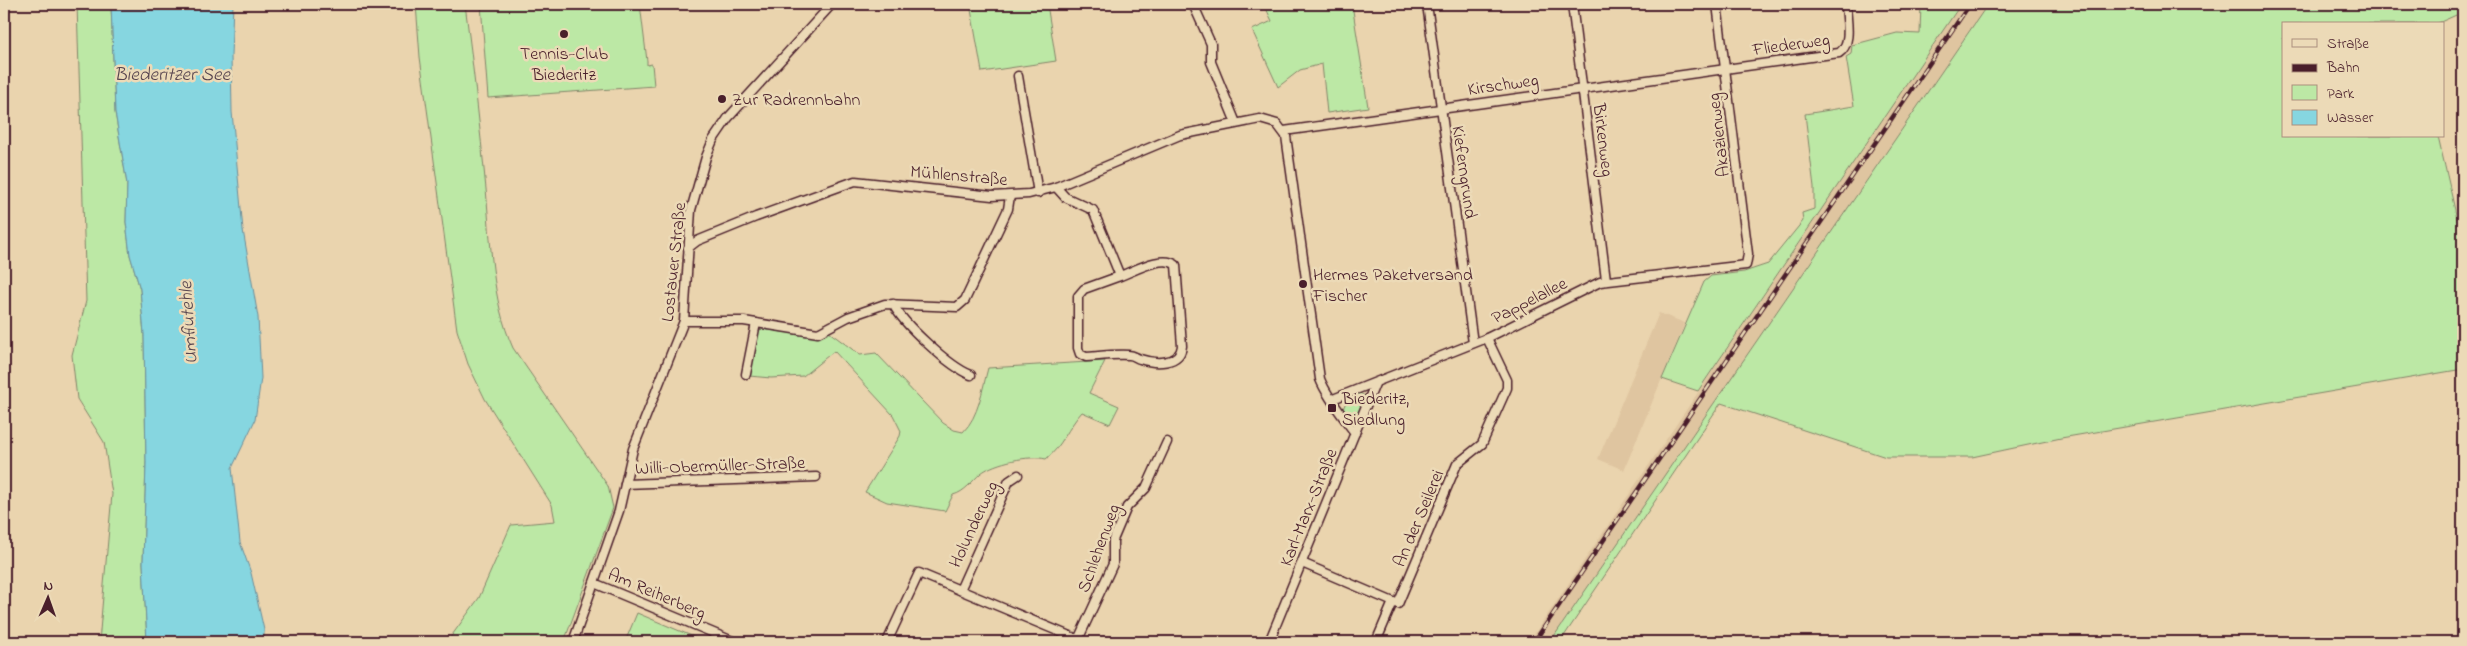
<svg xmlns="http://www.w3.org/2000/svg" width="2467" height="646" font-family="'Indie Flower',sans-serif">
<rect width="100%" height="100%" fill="#ead4ae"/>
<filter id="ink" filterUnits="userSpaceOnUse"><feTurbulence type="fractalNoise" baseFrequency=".02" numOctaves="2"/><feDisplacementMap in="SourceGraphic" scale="10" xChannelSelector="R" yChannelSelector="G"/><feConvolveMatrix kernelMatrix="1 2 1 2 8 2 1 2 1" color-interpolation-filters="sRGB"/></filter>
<g filter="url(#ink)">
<g fill="#dfc5a0">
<path d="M1961,4H1988L1550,642H1529Z"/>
<path d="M1659,313L1685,323L1624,470L1598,459Z"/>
</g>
<g fill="#bce8a5" stroke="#838468">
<path d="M77,4H111L115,112L127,184L126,222L130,255L140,289L144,334L146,463L143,563L147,642H99L112,494L104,442L77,399L72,355L86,301Z"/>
<path d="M416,4H465C473,65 480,127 486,189C491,242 491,299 513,348L608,486L613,508L564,642H447L479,598L511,525L555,521L552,505L485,399L468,364L457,330L420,57Z"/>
<path d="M481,4H640L647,61V65L652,64L654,86L488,98Z"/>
<path d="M970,4H1047L1056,61L982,72Z"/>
<path d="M1264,4H1352L1368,107L1327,113L1322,64L1300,70L1278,87L1252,30L1272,21Z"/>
<path d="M1921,4H1961L1698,391L1662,379L1704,282L1711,276L1744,272L1768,264L1803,221L1802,213L1814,209V187L1805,114L1854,106L1846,57L1851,54L1852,45L1897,33L1920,34Z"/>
<path d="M1988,4H2463V12L2436,24H2283V136H2438L2463,245V369L2061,438L1972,457H1886L1721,403L1560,642H1550Z"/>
<path d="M761,329L819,337L829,332L860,355L876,353L943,423L954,430L963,432C979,416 982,390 988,368L1105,361L1089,393L1119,406L1110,424L1082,412C1068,427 1062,447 1046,459C1030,455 995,462 981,473C972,481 965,492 953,495L945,511L887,502L865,492L900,436L901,431L893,415L834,351L803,376L771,378L749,376L757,332Z"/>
<path d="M1359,393L1365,396L1354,422L1343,409L1348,397Z"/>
<path d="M637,613L706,642H625Z"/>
</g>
<path fill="#86d6e0" stroke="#6e8d98" d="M111,4H233L231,56L232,112L243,230L258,317L261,378L255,420L232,468L240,542L251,573L264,630V642H147L143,563L146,463L144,334L140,289L130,255L126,222L127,184L115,112Z"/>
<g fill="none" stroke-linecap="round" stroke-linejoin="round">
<g stroke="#4a1f2b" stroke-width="11">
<g id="minor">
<path d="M1193,4L1211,44V62L1236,123"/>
<path d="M1427,4L1473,343"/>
<path d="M1572,4L1606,280"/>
<path d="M1018,76L1038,193"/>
<path d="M1284,131L1839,53C1853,44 1846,18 1846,4"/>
<path d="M1056,187L1065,197L1093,210L1120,276C1134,271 1163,254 1176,265L1182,346C1180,365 1155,364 1140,359C1136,358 1134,355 1129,355C1115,354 1100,356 1086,357L1080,354L1078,348V296L1084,289L1120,276"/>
<path d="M688,248L697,241L756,217L855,181L992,196L1029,194L1056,187L1180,135L1260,119L1277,124L1286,136L1320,379C1327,397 1344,418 1355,433"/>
<path d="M893,304C903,324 950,367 971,375"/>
<path d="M684,321H744L818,333L848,317L885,304L957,307L965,300L1008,209L1010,196"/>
<path d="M746,374L756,323"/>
<path d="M1333,399L1487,338L1600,282L1746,265L1748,254L1717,4"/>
<path d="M625,484L816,477"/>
<path d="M1302,563L1398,604L1457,464L1482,444L1507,388V380L1487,338"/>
<path d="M594,583L735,642"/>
<path d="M960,590L1009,481L1018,475"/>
<path d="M573,642L619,511L633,449L684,321L691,210L706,157L713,140L728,118L832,4"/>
<path d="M887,642L919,573L1084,642"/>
<path d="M1077,642L1113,564V540L1127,507L1146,488L1167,442"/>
<path d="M1269,642L1375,384"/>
<path d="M1376,642L1393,602"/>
</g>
</g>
<use href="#minor" stroke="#ecdab7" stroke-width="8"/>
<g stroke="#4a1f2b" stroke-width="4.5">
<path id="rail" d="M1534,642L1970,4"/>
</g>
<use href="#rail" stroke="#ecdab7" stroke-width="2.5" stroke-dasharray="8" stroke-linecap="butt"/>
</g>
</g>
<g fill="#4a1f2b" stroke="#ecdab7" stroke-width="2">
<circle cx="564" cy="34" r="5"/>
<circle cx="722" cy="99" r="5"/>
<circle cx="1303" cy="284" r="5"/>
<rect x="1327" y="403" width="10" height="10" rx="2.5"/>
</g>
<g text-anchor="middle" stroke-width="5" stroke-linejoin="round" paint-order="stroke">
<g font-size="18" fill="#4a1f2b" stroke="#ecdab7">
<text transform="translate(1791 44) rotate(-8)" y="6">Fliederweg</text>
<text transform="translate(1503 84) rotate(-8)" y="6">Kirschweg</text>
<text transform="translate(1718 135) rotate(-97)" y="6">Akazienweg</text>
<text transform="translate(1604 140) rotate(83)" y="6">Birkenweg</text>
<text transform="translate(1465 172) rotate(82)" y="6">Kieferngrund</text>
<text transform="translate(959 175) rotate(5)" y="6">Mühlenstraße</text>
<text transform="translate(673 262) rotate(-84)" y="6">Lostauer Straße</text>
<text transform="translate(1529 300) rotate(-27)" y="6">Pappelallee</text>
<text transform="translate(720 465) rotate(-2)" y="6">Willi-Obermüller-Straße</text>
<text transform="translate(1308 507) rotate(-68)" y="6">Karl-Marx-Straße</text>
<text transform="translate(1418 518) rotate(-67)" y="6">An der Seilerei</text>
<text transform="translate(973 524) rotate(-65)" y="6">Holunderweg</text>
<text transform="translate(1098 548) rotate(-70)" y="6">Schlehenweg</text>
<text transform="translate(657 593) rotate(23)" y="6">Am Reiherberg</text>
</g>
<g font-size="18" fill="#4a1f2b" stroke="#ecdab7" text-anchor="start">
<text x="564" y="59" text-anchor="middle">Tennis-Club<tspan x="564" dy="21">Biederitz</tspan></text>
<text x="732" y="105">Zur Radrennbahn</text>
<text x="1313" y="280">Hermes Paketversand<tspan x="1313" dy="21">Fischer</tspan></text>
<text x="1342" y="404">Biederitz,<tspan x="1342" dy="21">Siedlung</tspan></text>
</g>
<g font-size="19" font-style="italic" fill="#56444f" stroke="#ecdab7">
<text x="172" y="80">Biederitzer See</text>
<text transform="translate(187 323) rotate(-94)" y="7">Umflutehle</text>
</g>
</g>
<rect width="2467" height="646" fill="none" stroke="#ecdab7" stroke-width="20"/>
<rect x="10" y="10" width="2447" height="626" fill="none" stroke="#4a1f2b" stroke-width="2" filter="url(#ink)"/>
<rect x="2282" y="22" width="162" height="115" fill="#ecdab7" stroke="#ab8f7f"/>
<rect x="2292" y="39" width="25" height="8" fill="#ecdab7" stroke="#ab8f7f"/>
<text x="2327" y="48" font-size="15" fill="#4a1f2b">Straße</text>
<rect x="2292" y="64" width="25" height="8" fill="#4a1f2b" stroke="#ab8f7f"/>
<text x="2327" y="72" font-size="15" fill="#4a1f2b">Bahn</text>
<rect x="2292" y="85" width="25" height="15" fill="#bce8a5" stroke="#ab8f7f"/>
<text x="2327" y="98" font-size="15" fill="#4a1f2b">Park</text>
<rect x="2292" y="110" width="25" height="15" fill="#86d6e0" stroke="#ab8f7f"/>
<text x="2327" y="122" font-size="15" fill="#4a1f2b">Wasser</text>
<g transform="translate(48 598) rotate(2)" stroke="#ecdab7" stroke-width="4" paint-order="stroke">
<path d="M0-4L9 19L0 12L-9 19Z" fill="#4a1f2b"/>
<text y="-8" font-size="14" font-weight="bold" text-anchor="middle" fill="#4a1f2b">N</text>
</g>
</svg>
